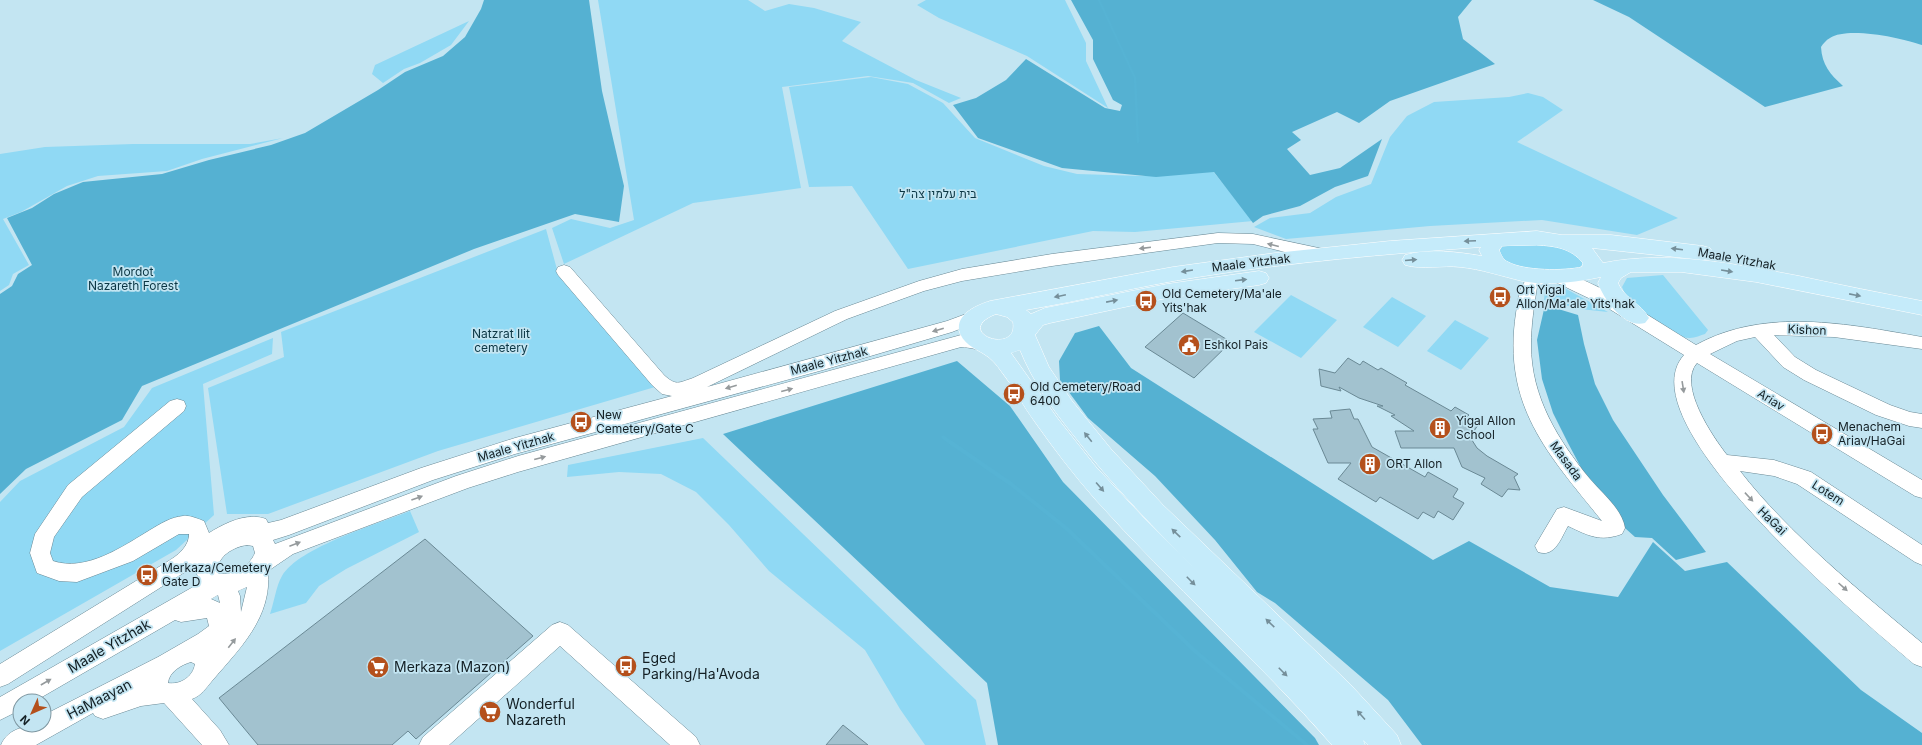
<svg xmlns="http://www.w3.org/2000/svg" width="1922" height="745" font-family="Inter,Heebo,sans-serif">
<rect width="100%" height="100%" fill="#c3e5f2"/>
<g fill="#90d9f4">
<path d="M598,0H748L765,11L789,4L814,8L861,22L842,41L916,80L961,98L949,103L913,83L868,76L782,87L801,188L693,203L564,264L552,228L571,219L610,228L634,220Z"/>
<path d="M926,0H1065L1086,43V61L1108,108L1027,56L939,18L917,5Z"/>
<path d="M469,21L451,45L420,63L404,69L383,83L372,74L375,65Z"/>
<path d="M871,77L908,84L943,103L975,138L1044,166L1077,174L1143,176L1212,170L1253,221L1135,232L1093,231L908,269L852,186L809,187L789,87Z"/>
<path d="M1528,93L1543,97L1563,110L1517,142L1678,218L1637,235L1542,220L1430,226L1286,239L1254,227L1270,218L1310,213L1336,197L1371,184L1390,137L1407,116L1434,102L1509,97Z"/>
<path d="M283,138L202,159L167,171L98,176L67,186L21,212L3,219L29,265L13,274L9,285L0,291V154L45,147L133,144H250Z"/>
<path d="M546,229L558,273L655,387L438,451L268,514H227L208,388L284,357L281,332Z"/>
<path d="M1513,245H1542L1565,248L1583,261V264L1579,268C1554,271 1529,270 1505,262L1499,252L1502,247Z"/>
<path d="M1663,275L1708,330L1705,334C1701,335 1695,338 1690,338C1669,338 1629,306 1622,287L1627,278Z"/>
<path d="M1559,285L1608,312L1580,309L1544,300L1545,290Z"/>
<path d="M1291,295L1337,320L1301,358L1254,332Z"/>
<path d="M1392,297L1426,316L1398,347L1363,327Z"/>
<path d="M1455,320L1489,338L1461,370L1427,351Z"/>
<path d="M273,338L272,354L203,384L214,515L176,550L0,651V502L20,481L124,427L152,388Z"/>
<path d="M703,438L976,700L986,745H925L900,709L865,650L769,571L729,525L696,492L661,474L619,472L567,477L568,465Z"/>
<path d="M410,511L419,532L346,569L319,586L306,603L270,614C274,603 276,586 282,576C299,547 378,524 410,511Z"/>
</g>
<g fill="#55b1d2">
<path d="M484,0H589L602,91L624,186L619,222L575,214L474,249L142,386L122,420L26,469L0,494V294L12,286L18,274L32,265L7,218L32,208L54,194L83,182L162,174L209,160L271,145L305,133L378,90L405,72L443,56L465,37L481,9Z"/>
<path d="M1071,0H1472L1458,17L1463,39L1495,64L1390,101L1359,123L1337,112L1292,132L1301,140L1287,149L1310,175L1340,168L1382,139L1368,176L1335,187L1300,206L1263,216L1253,223L1214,172L1156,177L1062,168L978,138L953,105L976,98L1006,80L1026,59L1105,108L1120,111L1122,105L1113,100L1093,59V40Z"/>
<path d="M1593,0H1922V45C1903,38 1847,26 1830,38C1826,40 1823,44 1821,47C1822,65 1830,74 1843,86L1765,107L1629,17Z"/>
<path d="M1545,305L1578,315L1584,344L1595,384L1613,420L1663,495L1706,552L1676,560L1652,538L1635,537L1616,520L1595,494L1568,443L1553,413L1542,379L1537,340Z"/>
<path d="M1099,326L1131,368L1433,560L1469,541L1550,587L1618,597L1653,542L1685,571L1727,562L1861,690L1922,733V745H1422L1388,700L1275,603L1257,592L1215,540L1155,476L1088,418L1060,380L1059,361L1075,333Z"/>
<path d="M957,361L1010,406L1063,482L1315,738L1319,745H998L987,683L723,434Z"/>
</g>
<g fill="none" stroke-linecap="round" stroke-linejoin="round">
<path stroke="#56b3d4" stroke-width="2.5" d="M1099,0L1135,78L1138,142"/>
<path stroke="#56b3d4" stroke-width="3.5" d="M943,437L951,443"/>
<path stroke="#56b3d4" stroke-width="4" d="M950,442L1011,484L1066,528L1196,652L1307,745"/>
</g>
<g fill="#a2c2cf" stroke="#6a8995">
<path d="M1183,313L1231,342L1194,378L1145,347Z"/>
<path d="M1348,358L1360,365L1363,361L1378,370L1381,368L1407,383L1405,385L1451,411L1455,407L1469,415L1466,418L1478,425L1470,437L1477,448L1487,456L1518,474L1514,477L1520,490L1508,489L1502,497L1481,484L1485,478L1462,467L1454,448H1401L1395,431H1414L1391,416L1395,415L1377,406H1383L1359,398L1339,387L1341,391L1321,386L1319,369L1335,373Z"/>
<path d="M1350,409L1354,419H1358L1372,447L1425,477L1428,472L1458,489L1453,497L1464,503L1453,520L1438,511L1434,518L1423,512L1418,519L1380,497L1376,502L1338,479L1351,463H1328L1313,429H1318L1313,419L1332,418L1330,411Z"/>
<path d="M425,539L533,636L416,739L408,731L392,745H258L219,698Z"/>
<path d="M843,725L868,745H826Z"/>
</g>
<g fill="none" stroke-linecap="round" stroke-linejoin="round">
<g stroke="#698894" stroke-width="1">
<g id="minor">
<path d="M1218,233L1253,234L1328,250L1330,254L1328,258L1322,260L1297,255L1253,244L1218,243L1052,266L962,281L924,291L847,319L707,387L947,321L974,311L980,313L983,317L980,321L952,332L823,370L515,454L433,480L289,535L273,540L275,544L456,476L518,456L961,335H970L987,339L990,344L987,349C979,351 970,347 961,347L518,472L468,488L293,554L268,571C272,618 240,648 212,681C205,689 202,695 192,699L220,730L229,745H202L164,703L141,706L103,719L95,716L93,713L36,745H1C8,728 27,725 44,725V715L158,657L198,634L209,626L207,618L181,622L175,620L35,701H20V710L0,720V697L200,583L196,571V565L8,684L0,687V664L167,562C177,556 189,547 189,534H179L133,561L77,582L59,581L37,573L30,553L35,534L68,485L170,401L177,399L184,401L186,406L184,411L82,497L54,537L50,553L53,561C86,572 122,547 150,530C160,524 171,517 183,516C190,515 198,519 204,521L209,533C225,523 247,512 266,519L268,523L281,520L421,468L515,438L672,396L662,394L652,385L558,275L556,271L558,267L564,265L570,267L664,375C676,386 678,383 693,378L835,311L919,281L962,269L1052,254ZM247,545L253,546L255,553C249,567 234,575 219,574L217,571C218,556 233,547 247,545ZM247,587L241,612L240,596L238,591ZM218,595L220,603L211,599ZM191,662L195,664C193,677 180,685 168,683C169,672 181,665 191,662Z"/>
<path d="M1545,270C1551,272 1556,270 1563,272C1611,289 1653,319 1696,345C1765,307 1848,324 1922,337V349L1834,337L1774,335L1795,357L1816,370L1890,405L1910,412L1922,414V428L1909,426L1876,415L1804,380L1783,367L1755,337L1737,341L1710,354L1922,480V498L1915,496L1697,363C1677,385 1713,437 1727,455L1774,460L1811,472L1922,545V565L1915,562L1797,484L1774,476L1740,471C1789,534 1861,592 1922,643V667L1914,664C1866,623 1623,423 1684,355L1603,305L1551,280L1537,287C1534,306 1531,325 1531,345C1531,397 1558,440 1590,479C1602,493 1622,509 1625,528L1622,534C1600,542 1589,536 1568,526C1561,538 1555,558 1538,552L1535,546L1557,509L1564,507L1602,521C1548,454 1502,406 1516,313C1520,289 1519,278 1545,270Z"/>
<path d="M560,622L568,625L696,737L700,745H670L560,646L449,745H419L423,737L552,625Z"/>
</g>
</g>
<g stroke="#fff" stroke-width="1">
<path id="major" d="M1537,231L1562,235H1611L1703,246L1710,248L1713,253L1710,258L1703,260L1592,248L1603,263C1668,250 1735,264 1799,276C1840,285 1881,293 1922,301V315L1756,282L1681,272H1631L1621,278L1618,283C1624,298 1641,304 1649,318L1645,323C1625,329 1604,300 1598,283L1601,277C1577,282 1547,286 1522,281C1501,276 1481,269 1460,267C1442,265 1422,270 1405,265L1402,260L1405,255C1429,248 1458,252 1482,256L1479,250L1481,247C1386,254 1292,262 1198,277C1140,286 1084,300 1026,310L1031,314L1045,308L1167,284L1259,271L1266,273L1269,278L1266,283L1259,285L1167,298L1050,323L1043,325L1035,335L1049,367L1072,401L1111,449L1163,505L1350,684L1397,735L1401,745H1368L1363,740L1365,745H1332C1257,659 1171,584 1095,499C1074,475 1054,449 1035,422C1023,406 1014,387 1001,371C997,365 991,358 984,354C974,348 962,343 959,330C957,313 978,305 990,301L1173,267L1275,253L1390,241ZM1537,245C1555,246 1571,248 1583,263L1582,267C1564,271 1524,271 1508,262C1503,260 1501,255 1499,250L1502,246ZM996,314L1007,317L1013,322C1019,357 950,332 996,314ZM1020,350C1033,382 1053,410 1075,437C1113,486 1156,530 1200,574L1143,517L1096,467L1058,419L1011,353Z"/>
</g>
<use href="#minor" fill="#fff" fill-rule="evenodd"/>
<use href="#major" fill="#c5ebfa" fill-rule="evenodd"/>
</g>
<defs><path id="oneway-solid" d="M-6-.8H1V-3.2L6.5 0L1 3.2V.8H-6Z"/></defs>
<g fill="#758f9a">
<use href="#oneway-solid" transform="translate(1470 241) rotate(177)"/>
<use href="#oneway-solid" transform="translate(1677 249) rotate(-173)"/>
<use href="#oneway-solid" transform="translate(1411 260) rotate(-5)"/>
<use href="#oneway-solid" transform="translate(1187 271) rotate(171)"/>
<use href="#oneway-solid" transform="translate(1727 271) rotate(9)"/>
<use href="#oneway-solid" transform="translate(1241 280) rotate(-7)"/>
<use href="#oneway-solid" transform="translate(1855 295) rotate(11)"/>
<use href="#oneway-solid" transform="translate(1060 296) rotate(168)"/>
<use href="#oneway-solid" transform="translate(1112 301) rotate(-11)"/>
<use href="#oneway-solid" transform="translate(1088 437) rotate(-129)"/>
<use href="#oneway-solid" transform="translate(1100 487) rotate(49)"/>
<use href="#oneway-solid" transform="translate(1176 533) rotate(-136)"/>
<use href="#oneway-solid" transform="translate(1191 581) rotate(45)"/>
<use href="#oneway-solid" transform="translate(1270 623) rotate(-136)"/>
<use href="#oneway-solid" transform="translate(1283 672) rotate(45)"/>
<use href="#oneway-solid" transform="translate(1361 715) rotate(-132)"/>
</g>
<g fill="#959a9c">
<use href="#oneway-solid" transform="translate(1273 245) rotate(-166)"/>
<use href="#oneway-solid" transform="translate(1145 248) rotate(173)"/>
<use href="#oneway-solid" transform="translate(938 330) rotate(164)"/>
<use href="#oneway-solid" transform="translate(731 387) rotate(164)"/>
<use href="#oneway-solid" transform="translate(1683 387) rotate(81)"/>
<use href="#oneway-solid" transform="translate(787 390) rotate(-15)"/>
<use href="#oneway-solid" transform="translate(540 458) rotate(-15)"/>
<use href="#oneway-solid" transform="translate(1749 497) rotate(47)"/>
<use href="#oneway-solid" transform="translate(417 498) rotate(-20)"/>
<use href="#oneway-solid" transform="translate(295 544) rotate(-21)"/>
<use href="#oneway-solid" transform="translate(1843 587) rotate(42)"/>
<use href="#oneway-solid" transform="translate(232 643) rotate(-52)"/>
<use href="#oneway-solid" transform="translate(46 682) rotate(-30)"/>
</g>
<defs>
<g id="bus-disc" transform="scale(1.15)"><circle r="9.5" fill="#b4501c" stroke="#c3e5f2"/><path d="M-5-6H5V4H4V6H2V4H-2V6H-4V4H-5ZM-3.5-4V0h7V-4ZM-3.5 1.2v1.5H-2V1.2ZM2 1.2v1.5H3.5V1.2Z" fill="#fff"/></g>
<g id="civic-disc" transform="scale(1.15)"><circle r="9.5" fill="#b4501c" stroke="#c3e5f2"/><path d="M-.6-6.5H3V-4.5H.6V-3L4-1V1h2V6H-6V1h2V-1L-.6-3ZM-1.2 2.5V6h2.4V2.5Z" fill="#fff"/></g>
<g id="building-disc" transform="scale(1.15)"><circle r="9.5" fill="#b4501c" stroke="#c3e5f2"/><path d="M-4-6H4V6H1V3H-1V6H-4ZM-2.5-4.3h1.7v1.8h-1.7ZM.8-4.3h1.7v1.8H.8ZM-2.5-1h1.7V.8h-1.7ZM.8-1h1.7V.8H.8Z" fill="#fff"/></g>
<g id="supermarket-disc" transform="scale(1.15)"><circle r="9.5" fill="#b4501c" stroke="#c3e5f2"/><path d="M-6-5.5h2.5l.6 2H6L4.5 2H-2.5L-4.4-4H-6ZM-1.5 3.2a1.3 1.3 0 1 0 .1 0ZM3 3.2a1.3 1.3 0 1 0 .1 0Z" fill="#fff"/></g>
</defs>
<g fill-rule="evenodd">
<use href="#bus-disc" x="1500" y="297"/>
<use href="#bus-disc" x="1146" y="301"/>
<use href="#civic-disc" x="1189" y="345"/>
<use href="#bus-disc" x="1014" y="394"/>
<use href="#bus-disc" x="581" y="422"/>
<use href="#building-disc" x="1440" y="428"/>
<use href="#bus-disc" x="1822" y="434"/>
<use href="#building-disc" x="1370" y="464"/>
<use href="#bus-disc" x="147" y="575"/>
<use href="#bus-disc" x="626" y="666"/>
<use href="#supermarket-disc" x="378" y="667"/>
<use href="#supermarket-disc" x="490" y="712"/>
</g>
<g text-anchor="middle" stroke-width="3.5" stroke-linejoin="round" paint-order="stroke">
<g font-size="12" fill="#0b3644" stroke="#c3e5f2">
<text x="938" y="198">בית עלמין צה"ל</text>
<text x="133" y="276">Mordot<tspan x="133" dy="14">Nazareth Forest</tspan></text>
<text x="501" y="338">Natzrat Ilit<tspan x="501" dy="14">cemetery</tspan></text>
</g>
<g font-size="12" fill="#131f24" stroke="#c3e5f2">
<text transform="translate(1737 259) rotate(10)" y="4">Maale Yitzhak</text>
<text transform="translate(1251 263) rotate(-7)" y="4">Maale Yitzhak</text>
<text transform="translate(1807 330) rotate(2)" y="4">Kishon</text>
<text transform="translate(829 361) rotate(-15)" y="4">Maale Yitzhak</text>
<text transform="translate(1771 400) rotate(32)" y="4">Ariav</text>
<text transform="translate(516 447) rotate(-16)" y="4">Maale Yitzhak</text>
<text transform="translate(1566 461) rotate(54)" y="4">Masada</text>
<text transform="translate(1828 493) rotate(32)" y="4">Lotem</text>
<text transform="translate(1772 521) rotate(44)" y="4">HaGai</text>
</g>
<g font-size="12" fill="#131f24" stroke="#c3e5f2" text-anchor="start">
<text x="1516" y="294">Ort Yigal<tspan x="1516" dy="14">Allon/Ma'ale Yits'hak</tspan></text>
<text x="1162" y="298">Old Cemetery/Ma'ale<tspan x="1162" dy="14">Yits'hak</tspan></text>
<text x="1204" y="349">Eshkol Pais</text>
<text x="1030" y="391">Old Cemetery/Road<tspan x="1030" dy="14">6400</tspan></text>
<text x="596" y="419">New<tspan x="596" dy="14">Cemetery/Gate C</tspan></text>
<text x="1456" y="425">Yigal Allon<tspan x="1456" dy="14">School</tspan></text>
<text x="1838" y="431">Menachem<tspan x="1838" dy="14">Ariav/HaGai</tspan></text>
<text x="1386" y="468">ORT Allon</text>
<text x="162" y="572">Merkaza/Cemetery<tspan x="162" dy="14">Gate D</tspan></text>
</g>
<g font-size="14" fill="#131f24" stroke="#c3e5f2">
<text transform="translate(109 646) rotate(-30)" y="5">Maale Yitzhak</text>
<text transform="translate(99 699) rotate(-27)" y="5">HaMaayan</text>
</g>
<g font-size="14" fill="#131f24" stroke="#c3e5f2" text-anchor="start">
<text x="642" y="663">Eged<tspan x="642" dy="16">Parking/Ha'Avoda</tspan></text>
<text x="394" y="672">Merkaza (Mazon)</text>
<text x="506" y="709">Wonderful<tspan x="506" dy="16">Nazareth</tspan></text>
</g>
</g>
<g transform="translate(32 713) rotate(225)"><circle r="19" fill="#c3e5f2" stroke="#7d96a0"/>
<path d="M0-3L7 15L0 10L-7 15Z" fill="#b4501c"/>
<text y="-6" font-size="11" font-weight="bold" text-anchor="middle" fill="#131f24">N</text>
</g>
</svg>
